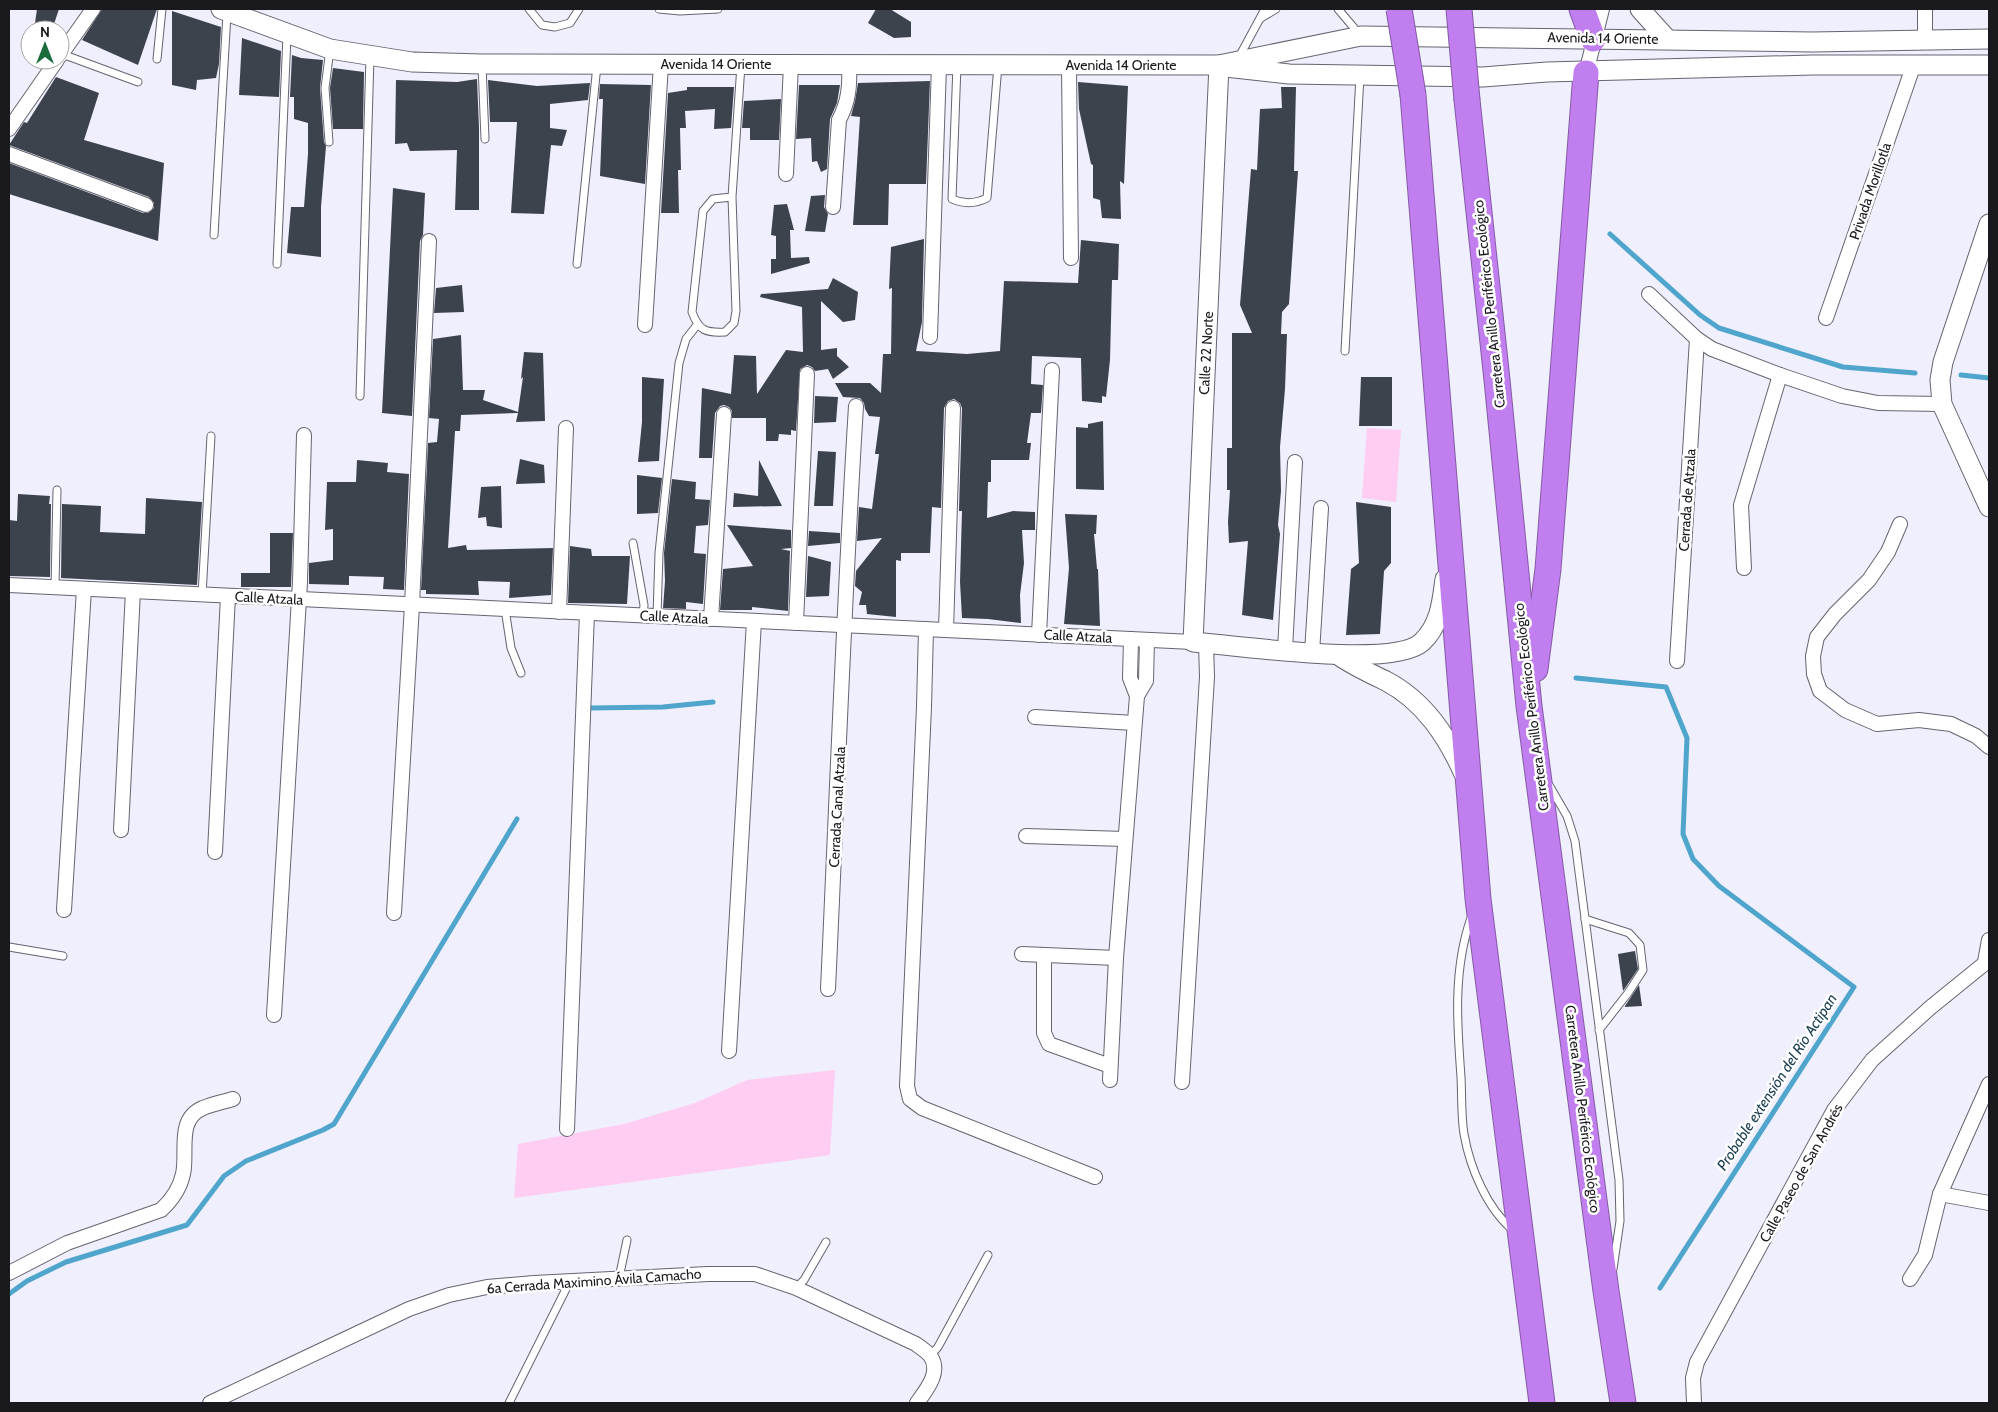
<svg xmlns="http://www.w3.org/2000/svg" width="1998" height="1412" font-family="Cabin,sans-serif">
<rect width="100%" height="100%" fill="#efeffd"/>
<g fill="#fecdf1">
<path d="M1367,428L1401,430L1396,502L1362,498Z"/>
<path d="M835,1070L830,1155L514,1198L518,1144L624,1124L695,1103L747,1080Z"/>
</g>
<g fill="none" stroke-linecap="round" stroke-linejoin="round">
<g stroke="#50a5cd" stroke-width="5">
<path d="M1610,234L1700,315L1719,328L1843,367L1915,373"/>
<path d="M1961,375L1989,378"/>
<path d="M1576,678L1666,687L1687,738L1683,834L1693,859L1719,886L1854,987L1660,1288"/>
<path d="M590,708L663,707L713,702"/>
<path d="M9,1294L27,1281L66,1262L187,1225L224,1176L246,1161L323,1130L334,1124L517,819"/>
</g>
</g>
<g fill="#3d434c">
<path d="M37,9H59L52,30H34Z"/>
<path d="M102,9H157L138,65L82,40Z"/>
<path d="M876,9H890L911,22V37L894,38L868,23Z"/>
<path d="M172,11L221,27L219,64L216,78L197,80L196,90L172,85Z"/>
<path d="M242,38L281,51L279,97L239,95Z"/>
<path d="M292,55L301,58L323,60L320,88L324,142L326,146L321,207V257L287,253L291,207H304L308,154V123L294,119V97H290Z"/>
<path d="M333,68L364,72L363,129H333L330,88Z"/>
<path d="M56,77L99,93L84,140L164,163L158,241L9,194V163L143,213H148L154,208V203L149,197L9,145L24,122L27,123Z"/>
<path d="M477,79L479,128V210H455L457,150L410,151L407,143L395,144L396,80L457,82Z"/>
<path d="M488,80L537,86L590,83L588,100L550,104V128L567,130L562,146L551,145L544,214L511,213L517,122H490Z"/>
<path d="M930,81L926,184H889L888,225H853L860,117L851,116L855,101L858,83Z"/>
<path d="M1078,82L1128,86L1124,184L1120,181L1121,219L1102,218L1100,200L1093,198V165L1091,164L1079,109Z"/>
<path d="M600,84L651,85L645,184L600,176L603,99H599Z"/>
<path d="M799,85H840L837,103L830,119L827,169L821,172L817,161L812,162L811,138L796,139Z"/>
<path d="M687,87H734L731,128L714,129L715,109L685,111L686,128H680L681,170H678L679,213H661L668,93L687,90Z"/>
<path d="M1281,87H1296L1294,171H1298L1289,304L1282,312L1281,334H1287L1285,389L1280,447L1281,491L1278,525L1280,534L1273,620L1242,615L1248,541L1229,543L1228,522L1230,490H1227V448H1232V333H1252L1240,305L1251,169L1257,170L1260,109L1282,108Z"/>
<path d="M781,99L779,140H750V128H742L744,101Z"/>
<path d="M393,188L425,193L423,235L420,241L412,416L382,413Z"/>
<path d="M825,195L824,207L828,214L825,232L805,231L811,196Z"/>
<path d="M787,204L794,230H790L791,258L809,257L810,263L771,274V259H776V236L771,235L774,205Z"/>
<path d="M924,239L922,322L916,351L967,354L1000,351L1004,281L1078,283L1081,240L1119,244L1118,280H1112L1110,360L1106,397L1102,396V403L1082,401L1081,358L1032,356L1031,384L1043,385L1041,413H1031L1027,443H1031L1029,460H991V482H988L987,518L1013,511L1035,512V530H1022L1024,563L1020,595L1021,623L988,619L962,618L960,582L962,511H959L962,408L960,403L954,399L948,401L944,408L941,508L932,507L930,553H901V561L896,560V617L867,614L866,605H859L862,592L855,586L856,571L882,538L857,541L859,507L872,509L879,454H875L880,417L869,416L865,409L864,403L860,398L843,397L835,383H870L881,393L883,354H891L892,288L889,289L891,247Z"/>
<path d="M833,278L858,292L855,320L843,322L821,301V350L837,348V356L849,367L833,379L828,369L815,371L812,367L807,365L800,369L796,431L791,430V435L779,434L778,441H766V418H732V411L729,407L724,405L720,406L715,413L712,458H699L702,388L731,394L734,355L756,356L757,394L786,350L803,352L802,307L760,297L761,294L828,289Z"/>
<path d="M462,285L464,312L434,313L436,288Z"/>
<path d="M461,335L463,390H485L483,400L518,412L523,377L521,379L524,352L543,353L545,421L516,422L518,413L461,415L460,431H455L448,548L466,545L467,550L553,548L551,595L509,598L510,582L478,581L479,595L426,594V590H421L428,443L437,442L439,419L429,418L433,339Z"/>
<path d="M642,377L664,379L659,461L638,462L642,422Z"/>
<path d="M1361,377H1392V426H1359Z"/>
<path d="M815,396L838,397L836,422L814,423Z"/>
<path d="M1103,421L1104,490L1076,489V427L1088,428V424Z"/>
<path d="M818,451L836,452L833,506H814Z"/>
<path d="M520,459L544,465L545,483L516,484Z"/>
<path d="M357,460L388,463L387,472L409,474L404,590L383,589L384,577L349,576V585L309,584V563L333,560V529L325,530L327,482H356Z"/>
<path d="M759,460L782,506L733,507L734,493L758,496Z"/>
<path d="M637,475L662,478L658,513L637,514Z"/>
<path d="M672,479L696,482L695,499L710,500L708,525L696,526L694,553L706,554L703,604L686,602V609L663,608L665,581L664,553Z"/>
<path d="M501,486L502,528L487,526L486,517L478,518L481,487Z"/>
<path d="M18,494L50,496L49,504H51L50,577L9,576V520L17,521Z"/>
<path d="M146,498L202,502L197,585L61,578L62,504L101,506L100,532L145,534Z"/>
<path d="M1356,502L1391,507V563L1384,571L1380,634L1346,635L1351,569L1359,563Z"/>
<path d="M1065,514L1097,515L1096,534H1094L1097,569H1098L1100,626L1064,624L1069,568Z"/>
<path d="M727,525L791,530V548L781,549L790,551L788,611L752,607V610H720L723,569L753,566Z"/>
<path d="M809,531L840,533V543L808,546Z"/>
<path d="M270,533H293L291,587H241V573H270Z"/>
<path d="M570,546L591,549L592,556H630L627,604L568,603Z"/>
<path d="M808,556L831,562L829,596L806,597Z"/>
<path d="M1635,951L1638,969L1623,991L1618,954Z"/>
<path d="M1639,985L1642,1006L1625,1007V1006Z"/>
</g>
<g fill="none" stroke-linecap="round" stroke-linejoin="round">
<g stroke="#656570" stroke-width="9">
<g id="lane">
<path d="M529,9L542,25L555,27L570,23L579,9"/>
<path d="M659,9L680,11L718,9"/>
<path d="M1338,9L1360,35"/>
<path d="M1261,18L1276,9"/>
<path d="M62,54L138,82"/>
<path d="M157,59L162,9"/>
<path d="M1238,59L1265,9"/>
<path d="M482,65L485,139"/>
<path d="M957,65L952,199C963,204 975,204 987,198L998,65"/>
<path d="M329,142L325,88L330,49"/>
<path d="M732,197L713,199L703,211L692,312C699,331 706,333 725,332L734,323L736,311L732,197L741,65"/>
<path d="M214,235L227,14"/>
<path d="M277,264L287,36"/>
<path d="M577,264L597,65"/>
<path d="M1345,351L1360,76"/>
<path d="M360,396L370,57"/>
<path d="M633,543L644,605L643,615"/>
<path d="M55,587L57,490"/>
<path d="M202,595L211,436"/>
<path d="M505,609L511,648L521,673"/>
<path d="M657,616L659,553L679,363L686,339L697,325"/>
<path d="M1549,785L1567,816L1575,841L1619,1180L1620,1221L1613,1269"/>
<path d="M1471,918C1453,969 1457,1024 1461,1077C1462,1096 1461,1116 1464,1134C1470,1168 1487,1209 1514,1231"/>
<path d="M1585,919L1629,933L1640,945L1643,970L1628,993L1599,1030"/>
<path d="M9,947L63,956"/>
<path d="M619,1278L627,1240"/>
<path d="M796,1288L804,1280L826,1242"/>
<path d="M931,1355L938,1347L988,1255"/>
<path d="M509,1403L570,1281"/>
</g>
</g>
<g stroke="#656570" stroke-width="16">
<g id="street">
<path d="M1925,9V39"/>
<path d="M60,56L93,9"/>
<path d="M1069,65L1071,258"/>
<path d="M1586,73L1602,9"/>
<path d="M9,129L57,60"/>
<path d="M9,154L146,205"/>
<path d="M786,174L791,64"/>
<path d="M833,207L839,120C849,101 850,85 849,64"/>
<path d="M1649,294L1697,339L1712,349L1780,375L1842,396L1878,403L1942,404"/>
<path d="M1826,318L1914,64"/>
<path d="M645,325L661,64"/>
<path d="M930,337L939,65"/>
<path d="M1900,524L1888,552L1869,580L1835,614L1817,637L1813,656L1814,674L1820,691L1845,710L1877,724L1919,720L1951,724L1976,736L1989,747"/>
<path d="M1744,568L1741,505L1780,375"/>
<path d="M9,585L1193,642"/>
<path d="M559,612L566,428"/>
<path d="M711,619L724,414"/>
<path d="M796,623L807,374"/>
<path d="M926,629L924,707L907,1086L910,1099L922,1108L1095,1177"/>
<path d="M946,630L953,408"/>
<path d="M1039,635L1052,370"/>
<path d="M1285,650L1295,462"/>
<path d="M1312,653L1321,508"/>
<path d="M1677,661L1697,339"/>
<path d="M1137,696L1146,681L1147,640"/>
<path d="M1035,717L1134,723"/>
<path d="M121,830L133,591"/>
<path d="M1026,836L1125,839"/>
<path d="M215,852L228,596"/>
<path d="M64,910L84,589"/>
<path d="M394,913L412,605L429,241"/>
<path d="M1022,954L1116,958"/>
<path d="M1044,955V1033L1049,1044L1110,1066"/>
<path d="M1985,962L1989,940"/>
<path d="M828,989C837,795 844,600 856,406"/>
<path d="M274,1015L300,582L304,435"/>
<path d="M729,1051L754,621"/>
<path d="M1110,1080L1116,958L1137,696L1130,678L1131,639"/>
<path d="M1182,1082L1207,677L1206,643"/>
<path d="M567,1129L587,613"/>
<path d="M1940,1194L1989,1203"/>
<path d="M9,1273L67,1243L161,1210C172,1200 180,1188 183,1174C188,1152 176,1119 203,1108C212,1104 223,1102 233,1099"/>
<path d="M1910,1279L1925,1255L1940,1194L1989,1084"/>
<path d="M210,1403L409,1309L449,1295L487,1287L534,1283L708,1274H755L796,1288L916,1344C921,1348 928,1352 931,1357C941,1373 926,1390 917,1403"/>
<path d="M1694,1403L1693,1378L1697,1362L1834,1110L1872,1060L1931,1007L1989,960"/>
</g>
</g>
<g stroke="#656570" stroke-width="21">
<g id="secondary">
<path d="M221,9L330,49L412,62L482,64L1219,65L1361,36L1812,42L1989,39"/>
<path d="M1640,9L1667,39"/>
<path d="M1219,65L1193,642C1236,645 1394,669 1422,642C1440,625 1442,602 1445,579"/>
<path d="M1226,67L1289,74L1483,77L1547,72L1812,65H1989"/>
<path d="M1989,224L1943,362L1940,380L1942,404L1989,507"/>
<path d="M1338,655C1354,666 1369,673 1386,681C1424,701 1447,736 1464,774"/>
</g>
</g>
<g stroke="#865ba6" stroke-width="27">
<g id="highway">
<path d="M1582,9L1593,39"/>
<path d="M1413,95L1478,899L1542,1403"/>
<path d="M1467,100L1497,380L1529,706L1606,1291L1623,1403"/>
<path d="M1535,669L1548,569L1586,73"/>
</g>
</g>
<use href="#lane" stroke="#fff" stroke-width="7"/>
<use href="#street" stroke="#fff" stroke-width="14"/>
<use href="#secondary" stroke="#fff" stroke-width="19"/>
<use href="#highway" stroke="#c07eef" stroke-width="25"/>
<g stroke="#865ba6" stroke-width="27" stroke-linecap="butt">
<g id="highway-bridge">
<path d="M1399,9L1413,95"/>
<path d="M1459,9L1467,100"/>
</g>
</g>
<use href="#highway-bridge" stroke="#c07eef" stroke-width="25"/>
</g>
<g text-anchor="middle" stroke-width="5" stroke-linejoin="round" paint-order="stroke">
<g font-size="14" fill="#19191e" stroke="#fff">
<text transform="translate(1603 38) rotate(1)" y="5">Avenida 14 Oriente</text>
<text x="716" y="69">Avenida 14 Oriente</text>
<text x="1121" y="70">Avenida 14 Oriente</text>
<text transform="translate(1870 191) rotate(-71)" y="5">Privada Morillotla</text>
<text transform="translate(1489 304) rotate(-96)" y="5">Carretera Anillo Periférico Ecológico</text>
<text transform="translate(1206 353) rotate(-87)" y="5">Calle 22 Norte</text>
<text transform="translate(1687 500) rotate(-86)" y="5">Cerrada de Atzala</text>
<text transform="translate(269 598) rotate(3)" y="5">Calle Atzala</text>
<text transform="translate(674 617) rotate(3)" y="5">Calle Atzala</text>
<text transform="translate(1078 636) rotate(3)" y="5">Calle Atzala</text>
<text transform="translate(1531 707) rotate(-97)" y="5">Carretera Anillo Periférico Ecológico</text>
<text transform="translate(837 807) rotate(-87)" y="5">Cerrada Canal Atzala</text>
<text transform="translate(1583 1109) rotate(83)" y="5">Carretera Anillo Periférico Ecológico</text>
<text transform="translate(1801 1173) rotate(-61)" y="5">Calle Paseo de San Andrés</text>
<text transform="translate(594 1281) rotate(-4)" y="5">6a Cerrada Maximino Ávila Camacho</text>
</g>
<g font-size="15" font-style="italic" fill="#1d4254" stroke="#fff">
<text transform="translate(1777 1082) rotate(-57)" y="5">Probable extensión del Río Actipan</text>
</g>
</g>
<rect width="1998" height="1412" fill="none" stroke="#19191e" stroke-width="20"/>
<g transform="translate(45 45)"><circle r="24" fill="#ffffff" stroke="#a3a3a5"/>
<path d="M0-4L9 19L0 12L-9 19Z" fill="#1b6c3d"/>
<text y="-8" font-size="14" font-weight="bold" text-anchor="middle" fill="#19191e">N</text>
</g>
</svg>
